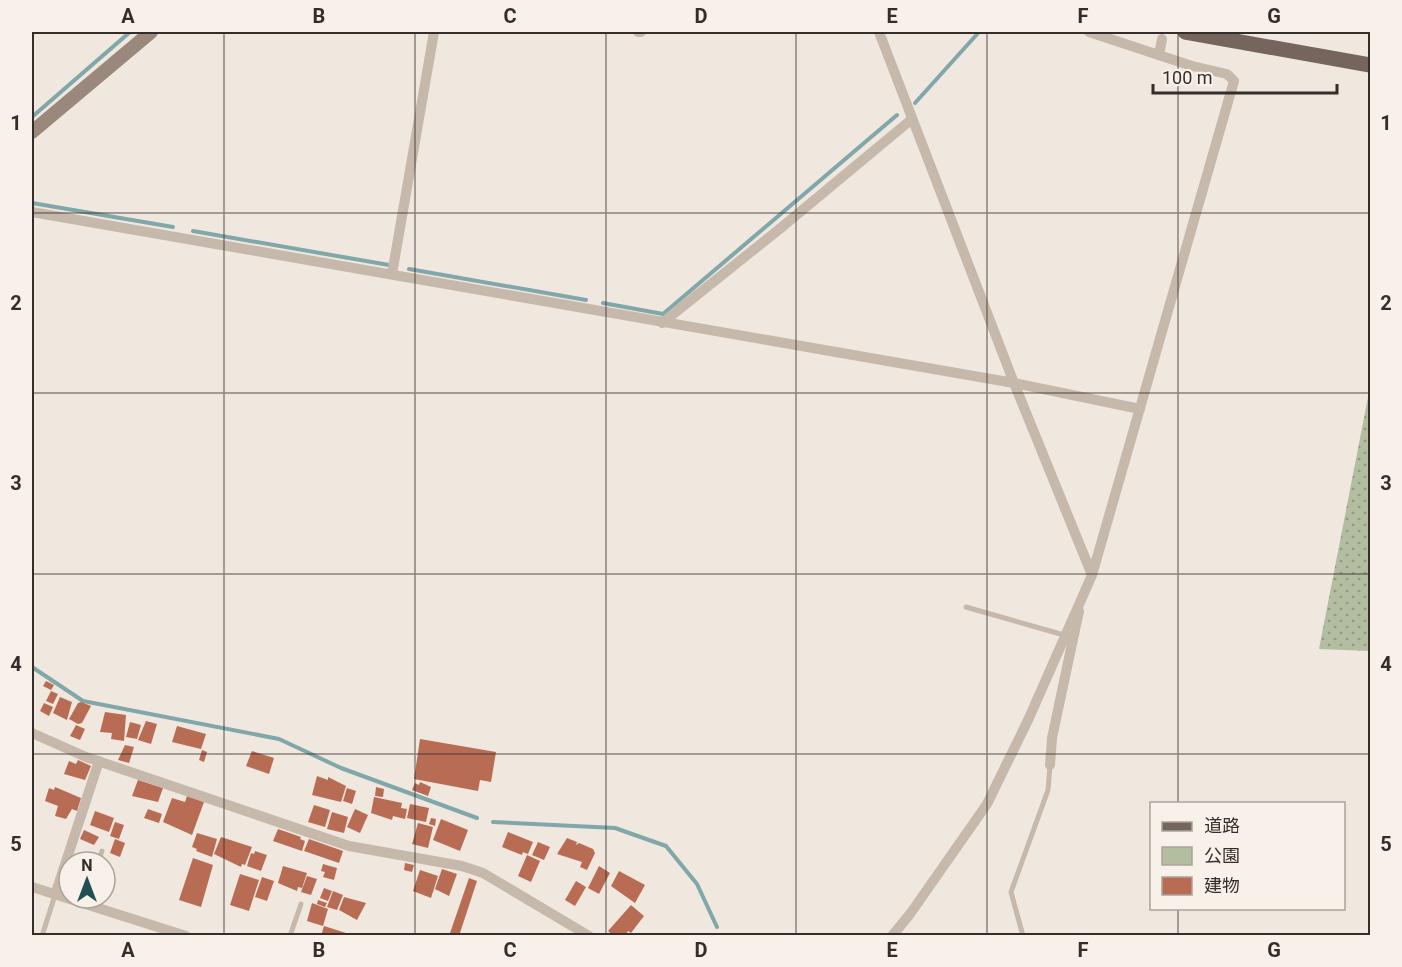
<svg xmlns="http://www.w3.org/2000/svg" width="1402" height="967" font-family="Roboto,'Noto Sans JP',sans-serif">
<defs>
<pattern id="green-dots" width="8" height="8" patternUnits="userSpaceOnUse" patternTransform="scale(1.5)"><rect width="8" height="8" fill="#b3bda0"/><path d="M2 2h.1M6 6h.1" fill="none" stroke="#929a83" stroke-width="1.8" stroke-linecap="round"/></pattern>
</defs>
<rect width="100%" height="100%" fill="#f0e7de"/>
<path fill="url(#green-dots)" d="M1370,387V651L1319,649Z"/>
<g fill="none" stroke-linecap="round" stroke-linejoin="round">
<g stroke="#80a7a9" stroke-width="4">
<path d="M915,103L979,32"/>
<path d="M32,117L130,32"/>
<path d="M32,203L173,227"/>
<path d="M193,231L389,265"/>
<path d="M409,269L586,300"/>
<path d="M603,303L663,314L897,115"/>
<path d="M32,667L83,701L279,739L341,768L477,818"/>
<path d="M493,822L615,828L666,846L697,884L717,927"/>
</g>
</g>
<g fill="#b86c54">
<path d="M46,681L54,685L51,690L43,686Z"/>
<path d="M51,691L58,694L53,704L46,701Z"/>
<path d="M60,697L72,702L67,720L53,713Z"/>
<path d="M81,702L91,706L82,723L78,724L69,719L78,703Z"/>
<path d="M44,703L53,707L49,716L40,711Z"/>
<path d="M105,712L126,715L124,741L111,739L112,733L100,732Z"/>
<path d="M146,721L157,724L151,744L138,740Z"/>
<path d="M130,722L141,725L137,739L126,737Z"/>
<path d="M76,725L85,729L80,740L70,736Z"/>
<path d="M177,726L206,734L201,749L172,742Z"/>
<path d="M420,739L496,752L491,782L480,780L478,791L414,779Z"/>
<path d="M125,745L134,747L129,763L118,760Z"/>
<path d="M202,750L207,752L204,762L199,760Z"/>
<path d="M252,751L274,758L269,774L246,766Z"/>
<path d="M78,760L91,766L85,780L64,774L69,761L76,764Z"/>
<path d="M317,776L328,780V777L346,786L341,802L312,795Z"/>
<path d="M138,780L163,788L158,802L132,796Z"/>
<path d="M420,782L431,787L428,796L412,790L415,783L419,785Z"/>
<path d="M55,787L81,798L77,811L72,809L66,819L55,816L58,806L45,801L49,788L54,790Z"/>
<path d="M376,787L384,789L383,797L375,796Z"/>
<path d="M347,788L356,791L352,804L343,801Z"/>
<path d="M187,796L204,802L192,835L163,822L172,798L185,802Z"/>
<path d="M374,797L402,803L401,808L407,809L405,819L393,816L392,820L371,813Z"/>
<path d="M410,804L429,808L426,822L407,818Z"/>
<path d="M314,805L330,810L325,827L308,822Z"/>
<path d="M148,809L162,814L159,823L144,818Z"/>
<path d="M355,809L368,815L360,833L347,827Z"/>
<path d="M95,811L114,818L109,832L90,825Z"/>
<path d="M332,812L348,817L344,833L327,829Z"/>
<path d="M431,818L436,819L435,826L429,824Z"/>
<path d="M441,819L468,830L460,851L433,840Z"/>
<path d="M115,822L124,825L119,839L110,836Z"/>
<path d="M418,823L433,827L428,848L412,844Z"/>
<path d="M278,829L301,837L300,839L305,841L302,851L273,841Z"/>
<path d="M84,830L99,837L94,845L80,839Z"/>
<path d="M508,832L533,842L528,854L523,852L522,855L502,847Z"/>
<path d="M197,833L217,839L212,857L196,851L197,849L192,847Z"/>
<path d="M221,837L252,847L245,865L242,864L241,867L214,854Z"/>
<path d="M567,838L577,842L576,845L579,843L593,849L595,853L587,870L580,867L582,862L557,854Z"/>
<path d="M115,839L125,843L120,857L110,853Z"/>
<path d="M309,839L343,851L339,863L304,851Z"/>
<path d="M538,842L550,847L544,860L532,855Z"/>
<path d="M255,851L267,855L261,871L247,866L251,853L254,854Z"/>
<path d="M527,855L540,861L531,882L518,876Z"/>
<path d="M193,858L213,865L201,907L179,900Z"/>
<path d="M405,863L414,865L412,872L404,870Z"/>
<path d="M323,864L337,868L334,880L323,877L325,872L321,871Z"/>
<path d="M283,866L307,873L302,888L298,887L297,891L278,883Z"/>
<path d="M599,866L610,873L599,894L588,888Z"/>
<path d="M442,869L457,874L449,896L435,889Z"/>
<path d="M420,870L438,876L431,898L413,891Z"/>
<path d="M619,871L645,885L635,903L611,886Z"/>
<path d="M240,874L259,880L249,911L230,905Z"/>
<path d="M307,876L317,879L311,895L301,892Z"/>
<path d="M262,877L274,881L267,901L255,897Z"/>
<path d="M469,878L477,881L459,936H449Z"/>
<path d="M576,881L586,887L575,906L565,900Z"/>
<path d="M324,888L332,891L328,901L320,898Z"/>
<path d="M333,891L343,895L337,910L327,907Z"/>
<path d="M344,897L366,903L357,920L339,910Z"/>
<path d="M318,900L327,903L325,907L317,904Z"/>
<path d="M312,903L328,909L323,926L307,921Z"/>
<path d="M631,905L644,916L631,933L628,931L625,936H614L608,931Z"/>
<path d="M324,926L346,933L345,936H321Z"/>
</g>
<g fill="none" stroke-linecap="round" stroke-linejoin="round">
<g stroke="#c6b8ab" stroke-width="5">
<path d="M966,607L1064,635"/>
<path d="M98,862L102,851"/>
<path d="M42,936L55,895"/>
<path d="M290,936L301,904"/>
<path d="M1023,936L1011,892L1048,790L1050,765"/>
</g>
<g stroke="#c6b8ab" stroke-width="10">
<path d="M638,32H641"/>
<path d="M879,32L1014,383L1092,575"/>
<path d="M1159,55L1162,39"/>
<path d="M32,212L1014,383L1140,409"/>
<path d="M392,274L434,32"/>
<path d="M662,323L782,227L912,119"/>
<path d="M32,733L86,757L349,846L462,866L483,873L589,936"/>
<path d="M1050,765L1052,738L1079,611"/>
<path d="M32,887L186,936"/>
<path d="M55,895L99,761"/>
<path d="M892,936L910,914L987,804L1029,718L1092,575L1234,81L1227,74L1192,66L1089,32"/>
</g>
<path stroke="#9a887d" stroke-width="14" d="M32,132L151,32"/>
<path stroke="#75655c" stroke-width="15" d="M1185,32L1370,65"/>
</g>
<path fill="none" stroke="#352d2a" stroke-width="1.5" stroke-opacity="0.55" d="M224,32V936M415,32V936M606,32V936M796,32V936M987,32V936M1178,32V804M32,213H1370M32,393H1370M32,574H1370M32,754H1370M1178,908V936"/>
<rect width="1402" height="967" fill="none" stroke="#f8f1ea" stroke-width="66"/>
<rect x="1150" y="802" width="195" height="108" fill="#f8f1ea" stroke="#aaa39d" stroke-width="1.5"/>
<rect x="1162" y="822" width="30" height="9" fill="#75655c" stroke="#aaa39d" stroke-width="1.5"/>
<text x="1204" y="832" font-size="18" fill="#352d2a">道路</text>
<rect x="1162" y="847" width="30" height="18" fill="#b3bda0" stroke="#aaa39d" stroke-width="1.5"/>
<text x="1204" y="862" font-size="18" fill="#352d2a">公園</text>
<rect x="1162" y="877" width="30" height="18" fill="#b86c54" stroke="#aaa39d" stroke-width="1.5"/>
<text x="1204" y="892" font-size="18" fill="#352d2a">建物</text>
<g transform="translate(87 880)"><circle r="28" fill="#f8f1ea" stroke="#aaa39d" stroke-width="1.5"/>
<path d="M0-4.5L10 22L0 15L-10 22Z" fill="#244f52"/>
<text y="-9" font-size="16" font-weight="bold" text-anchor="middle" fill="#352d2a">N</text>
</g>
<path d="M1153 84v9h184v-9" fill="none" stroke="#352d2a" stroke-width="3"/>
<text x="1162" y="84" font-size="18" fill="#352d2a" stroke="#f8f1ea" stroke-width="4.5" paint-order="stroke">100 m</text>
<rect x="33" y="33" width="1336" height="901" fill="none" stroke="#352d2a" stroke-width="2"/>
<g font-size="20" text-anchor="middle" font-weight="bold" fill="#352d2a">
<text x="128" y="23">A</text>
<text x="319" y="23">B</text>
<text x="510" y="23">C</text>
<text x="701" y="23">D</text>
<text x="892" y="23">E</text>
<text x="1083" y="23">F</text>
<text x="1274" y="23">G</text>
<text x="16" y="130">1</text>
<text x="1386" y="130">1</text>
<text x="16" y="310">2</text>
<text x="1386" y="310">2</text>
<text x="16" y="490">3</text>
<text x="1386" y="490">3</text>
<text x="16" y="671">4</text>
<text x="1386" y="671">4</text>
<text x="16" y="851">5</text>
<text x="1386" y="851">5</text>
<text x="128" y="957">A</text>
<text x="319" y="957">B</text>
<text x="510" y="957">C</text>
<text x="701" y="957">D</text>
<text x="892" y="957">E</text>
<text x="1083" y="957">F</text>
<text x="1274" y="957">G</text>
</g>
</svg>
